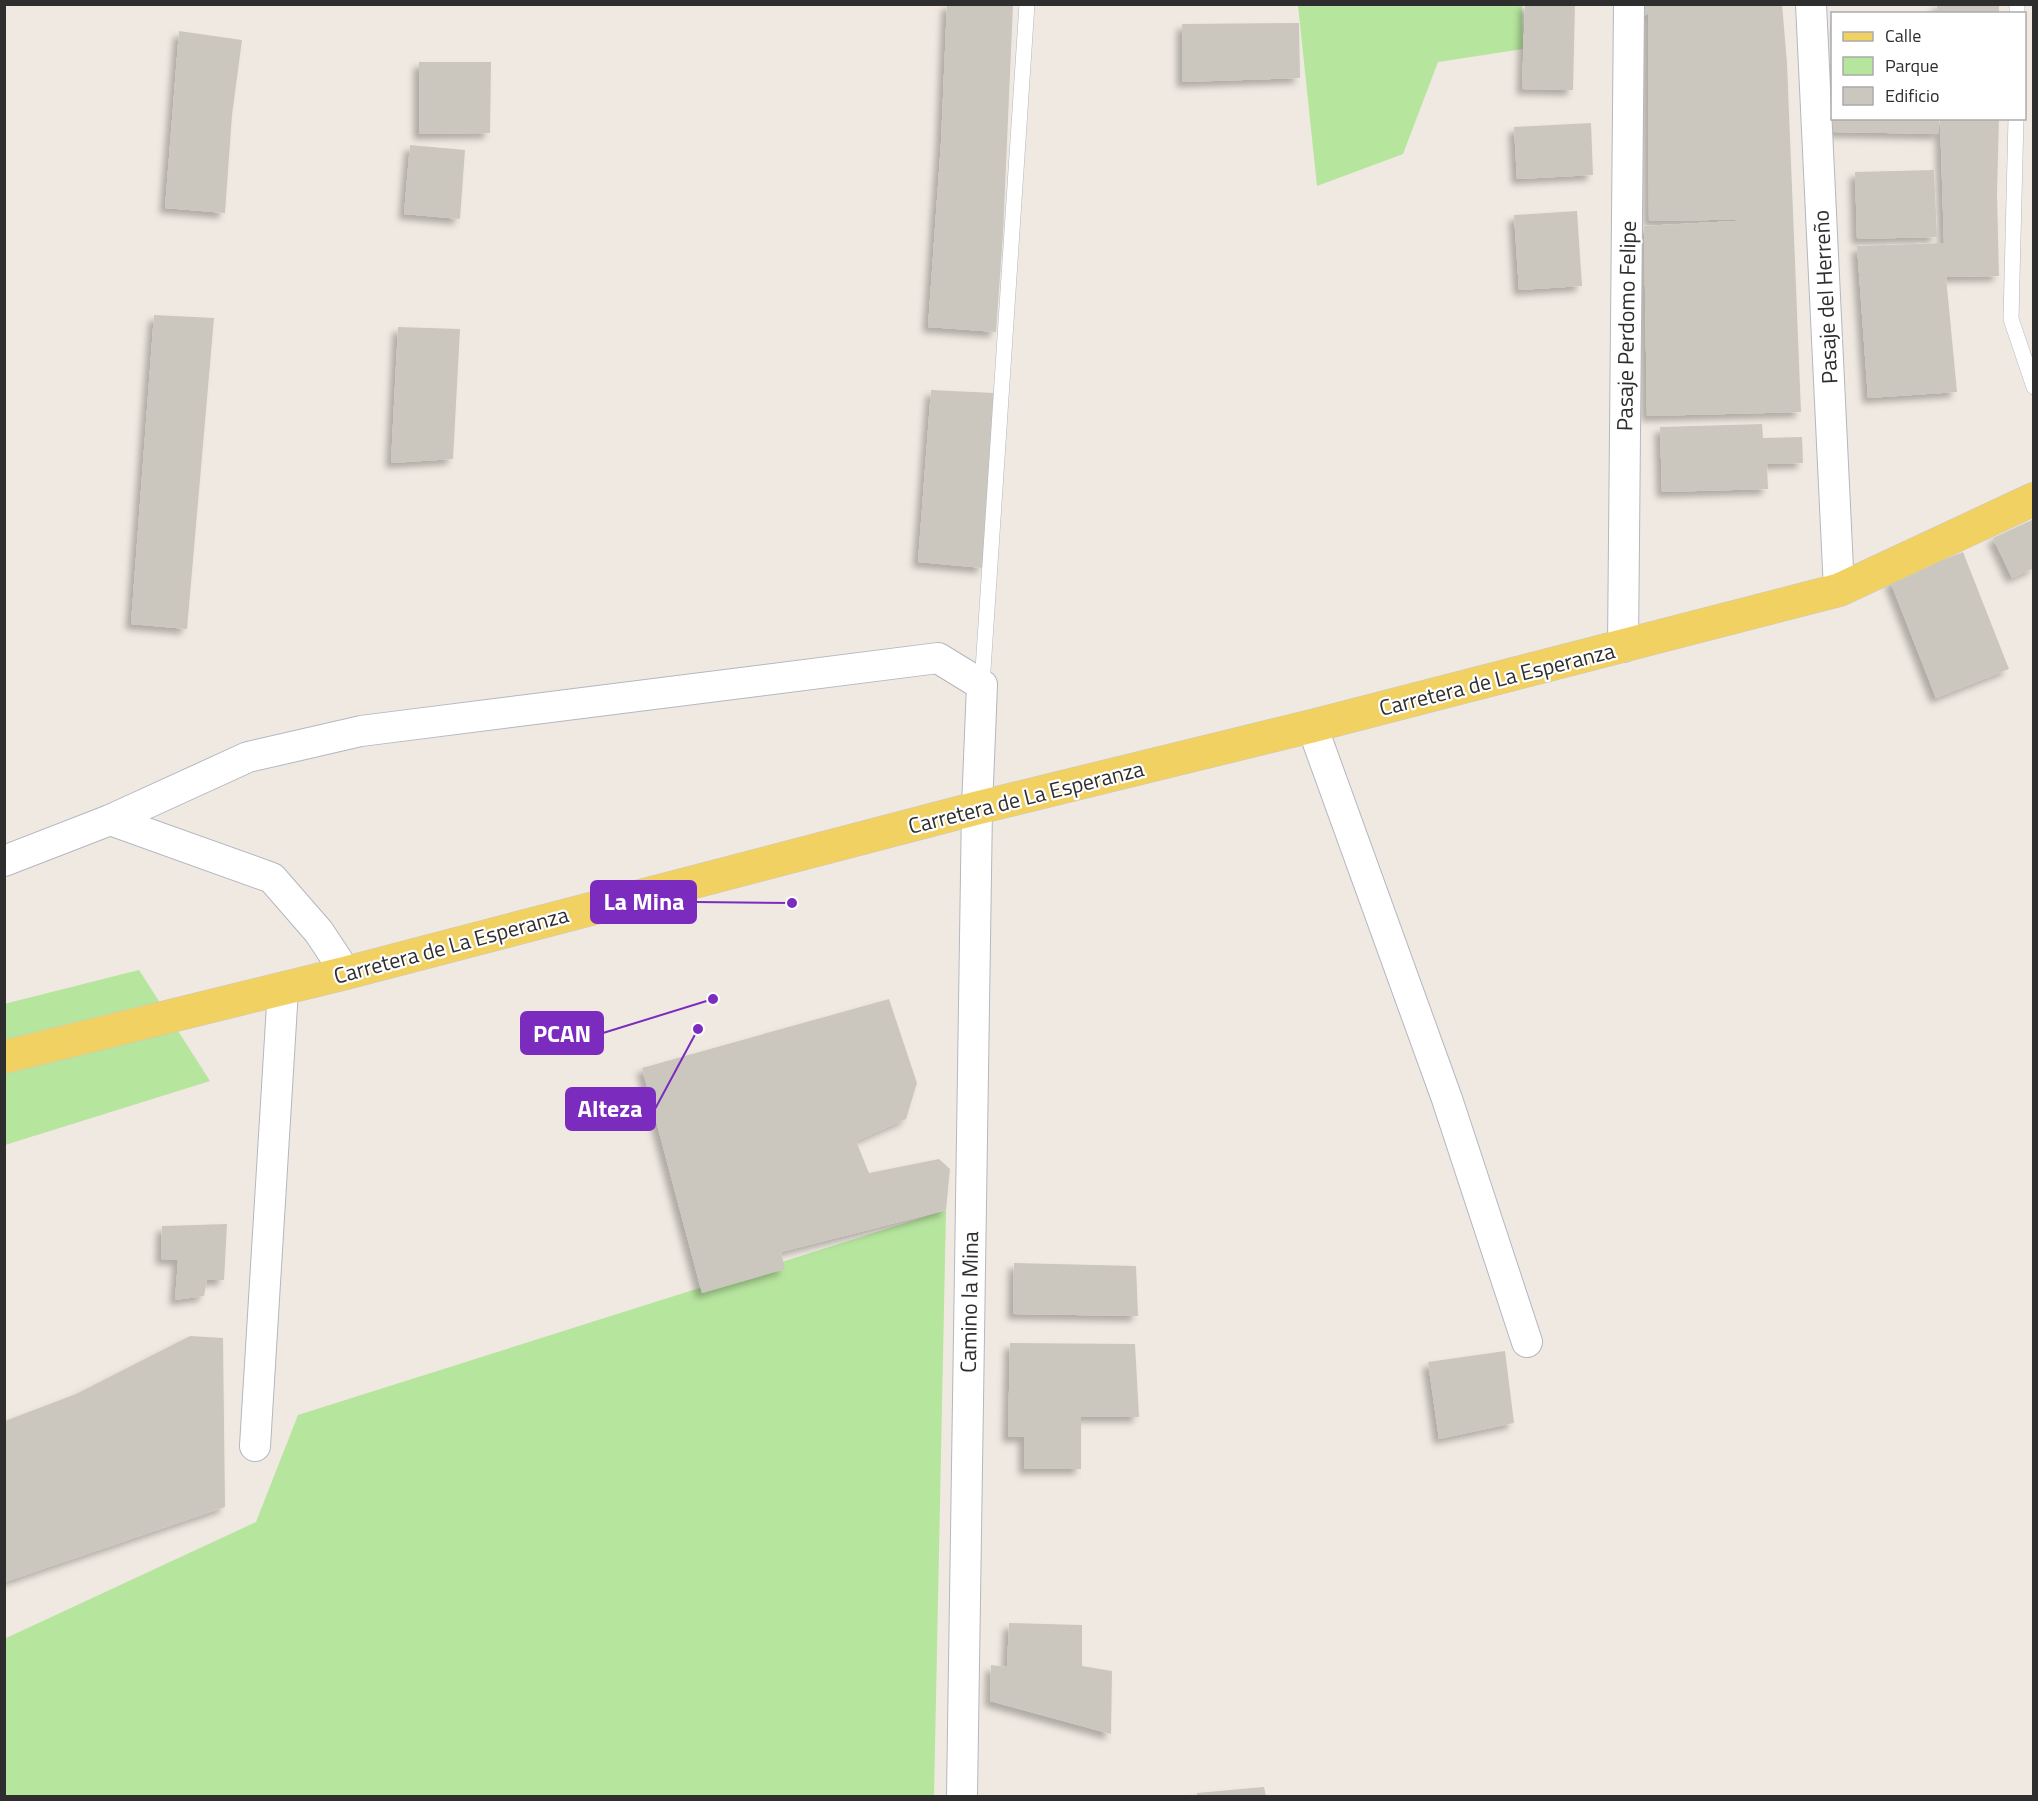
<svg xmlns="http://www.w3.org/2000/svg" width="2038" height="1801" font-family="'Titillium Web',sans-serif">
<defs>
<filter id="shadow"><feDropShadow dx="-5.5" dy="5.5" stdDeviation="3" flood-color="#0004"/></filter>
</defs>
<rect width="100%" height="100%" fill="#efe9e1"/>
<g fill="#b6e59e">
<path d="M1298,5H1522L1523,49L1438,62L1403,154L1317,186Z"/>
<path d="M139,970L210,1081L5,1145L4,1004Z"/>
<path d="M946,1210L934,1796H5L4,1639L256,1522L298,1415Z"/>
</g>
<g fill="#cbc7bf" filter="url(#shadow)">
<path d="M947,4H1013L1003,234L996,332L928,327L941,143Z"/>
<path d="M1525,4H1575L1573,90L1522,89Z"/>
<path d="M1642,4H1782L1787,63L1801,412L1647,416L1644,226L1771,219L1649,221L1648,13L1643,17Z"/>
<rect x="1937" y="4" width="62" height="10"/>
<path d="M1299,23L1300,78L1182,82V24Z"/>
<path d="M1830,26H1832V53H1831Z"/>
<path d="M179,31L242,40L232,115L225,213L165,208Z"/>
<path d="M419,62H491L490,133L419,134Z"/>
<path d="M1832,118H1939V134L1833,132Z"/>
<path d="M1940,118H1999L1997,193L1999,276L1946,277L1957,392L1868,398L1857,246L1944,243Z"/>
<path d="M1591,123L1593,175L1517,179L1514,127Z"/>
<path d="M410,145L465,150L460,219L404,214Z"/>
<path d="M1934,170L1937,237L1857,239L1855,172Z"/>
<path d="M1577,211L1582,286L1519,290L1514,215Z"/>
<path d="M154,315L214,318L187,629L131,624Z"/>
<path d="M398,327L460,329L453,459L391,463Z"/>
<path d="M931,390L994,393L990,484L983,568L918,562Z"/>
<path d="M1762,424L1763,438L1802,437L1803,463L1767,464L1768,489L1662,492L1660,427Z"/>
<path d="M2034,519V568L2012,578L1993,538Z"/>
<path d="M1963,552L2009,669L1936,698L1890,581Z"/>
<path d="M889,999L917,1083L906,1119L856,1141L869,1173L939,1159L950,1169L946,1210L781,1252L785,1269L702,1293L642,1068Z"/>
<path d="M227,1224L224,1280H207L204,1296L175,1300L178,1260L161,1259L162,1226Z"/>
<path d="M1014,1263L1136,1266L1138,1316L1013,1314Z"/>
<path d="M190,1336L223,1338L225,1507L5,1582V1421L76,1394Z"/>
<path d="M1010,1343L1135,1344L1139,1417H1081V1469H1024V1437H1008Z"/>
<path d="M1505,1351L1514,1423L1439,1439L1428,1362Z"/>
<path d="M1009,1623L1082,1625V1666L1112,1671L1111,1734L990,1701L991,1665L1007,1667Z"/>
<path d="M1264,1787L1266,1796H1197V1793Z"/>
</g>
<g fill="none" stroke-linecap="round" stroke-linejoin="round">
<g stroke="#b4b7c1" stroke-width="16">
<g id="service">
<path d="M2017,14V4"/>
<path d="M2016,118L2011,319L2034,387"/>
<path d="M982,685L1027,4"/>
</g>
</g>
<g stroke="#b4b7c1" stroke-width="32">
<g id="minor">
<path d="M1811,4L1839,590"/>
<path d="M1623,647L1629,4"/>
<path d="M1312,726L1447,1099L1527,1342"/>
<path d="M110,820L272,878L319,932L346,973"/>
<path d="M4,861L110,820L248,757L361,731L938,658L982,685L977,808L962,1796"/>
<path d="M255,1446L283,989"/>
</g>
</g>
<g stroke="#c9c9c9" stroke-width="34">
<path id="primary" d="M4,1057L346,973L977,808L1312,726L1839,590L2034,499"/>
</g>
<use href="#service" stroke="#fff" stroke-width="15"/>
<use href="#minor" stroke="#fff" stroke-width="30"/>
<use href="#primary" stroke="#f2d163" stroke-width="33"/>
</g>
<g text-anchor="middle" stroke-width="4.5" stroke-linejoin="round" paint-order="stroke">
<g font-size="22" fill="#2e2e2e" stroke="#fff">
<text transform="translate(1825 297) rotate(-93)" y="8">Pasaje del Herreño</text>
<text transform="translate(1626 326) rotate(-89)" y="8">Pasaje Perdomo Felipe</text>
<text transform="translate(1497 679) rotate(-14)" y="8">Carretera de La Esperanza</text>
<text transform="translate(1026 797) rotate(-14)" y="8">Carretera de La Esperanza</text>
<text transform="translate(451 945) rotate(-15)" y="8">Carretera de La Esperanza</text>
<text transform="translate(969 1302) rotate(-89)" y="8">Camino la Mina</text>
</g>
</g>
<path fill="none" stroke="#7b2cbf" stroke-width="2" d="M792 903L696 902M713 999L603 1033M698 1029L655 1109"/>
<g fill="#7b2cbf" stroke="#fff" stroke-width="2">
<circle cx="792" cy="903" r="6"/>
<circle cx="713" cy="999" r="6"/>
<circle cx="698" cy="1029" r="6"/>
</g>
<g fill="#7b2cbf" stroke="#7b2cbf" stroke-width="2">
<rect x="591" y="881" width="105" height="42" rx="6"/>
<rect x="521" y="1012" width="82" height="42" rx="6"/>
<rect x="566" y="1088" width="89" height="42" rx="6"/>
</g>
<g font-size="24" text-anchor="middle" font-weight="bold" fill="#fff">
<text x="644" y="910">La Mina</text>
<text x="562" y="1042">PCAN</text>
<text x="610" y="1117">Alteza</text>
</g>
<rect width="2038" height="1801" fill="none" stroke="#2e2e2e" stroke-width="12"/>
<rect x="1831" y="12" width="195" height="108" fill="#ffffff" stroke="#ababab" stroke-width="1.5"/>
<rect x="1843" y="32" width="30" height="9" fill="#f2d163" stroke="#ababab" stroke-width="1.5"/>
<text x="1885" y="42" font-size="18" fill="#2e2e2e">Calle</text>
<rect x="1843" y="57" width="30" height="18" fill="#b6e59e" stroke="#ababab" stroke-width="1.5"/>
<text x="1885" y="72" font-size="18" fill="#2e2e2e">Parque</text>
<rect x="1843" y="87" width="30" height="18" fill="#cbc7bf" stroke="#ababab" stroke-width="1.5"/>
<text x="1885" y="102" font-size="18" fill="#2e2e2e">Edificio</text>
</svg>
